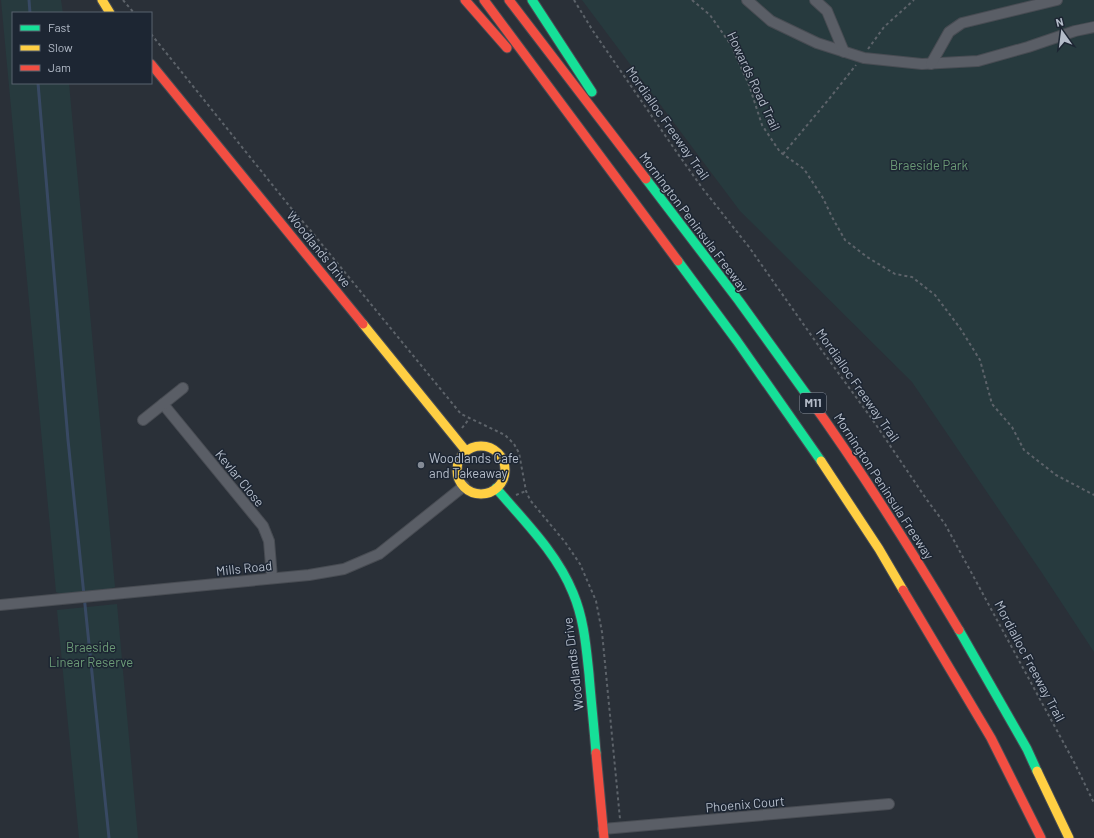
<svg xmlns="http://www.w3.org/2000/svg" width="1094" height="838" font-family="Barlow,sans-serif">
<rect width="100%" height="100%" fill="#2a3038"/>
<g fill="#273a3e">
<path d="M1,0H61L63,13H13V83H69L115,587L110,589L62,594L56,592Z"/>
<path d="M582,0H1094V652L1042,573L912,382L740,211Z"/>
<path d="M117,604L138,838H79L57,610Z"/>
</g>
<g fill="none" stroke-linecap="round" stroke-linejoin="round">
<g stroke="#384963" stroke-width="3">
<path d="M29,0L30,13"/>
<path d="M38,83L68,440L109,838"/>
</g>
<g stroke="#484c53" stroke-width="12">
<g id="street">
<path d="M747,0L771,21L817,43L864,58L922,64L978,61L1028,47L1075,31L1094,27"/>
<path d="M815,0L827,11L844,52"/>
<path d="M931,64L949,32L962,23L1057,0"/>
<path d="M163,404L263,526L269,541L272,578"/>
<path d="M143,420L183,388"/>
<path d="M0,605L309,575L344,569L379,554L464,486"/>
<path d="M603,829L889,804"/>
</g>
</g>
<g stroke="#484c53" stroke-width="11">
<g id="fast">
<path d="M532,0L592,92"/>
<path d="M646,179L739,301L809,398"/>
<path d="M678,261L737,341L821,461"/>
<path d="M496,488C524,521 557,553 573,593C584,619 586,646 589,674C591,700 594,727 596,753"/>
<path d="M959,630L1027,749L1037,771"/>
</g>
</g>
<g stroke="#484c53" stroke-width="11">
<g id="slow">
<path d="M102,0L110,13"/>
<path d="M363,324L466,451"/>
<circle cx="481" cy="470" r="24"/>
<path d="M821,461L879,549L903,590"/>
<path d="M1037,771L1069,838"/>
</g>
</g>
<g stroke="#484c53" stroke-width="11">
<g id="jam">
<path d="M465,0L507,48"/>
<path d="M484,0L678,261"/>
<path d="M509,0L646,179"/>
<path d="M151,64L363,324"/>
<path d="M809,398C863,473 912,551 959,630"/>
<path d="M903,590L991,738L1041,838"/>
<path d="M596,753L604,838"/>
</g>
</g>
<g stroke="#5d636a" stroke-width="2" stroke-dasharray="3 3" stroke-linecap="butt">
<path d="M123,0L134,13"/>
<path d="M574,0L593,31L678,154L703,189L749,247L823,352L872,419L927,500L945,524L1074,762L1094,803"/>
<path d="M692,0L710,15L731,45L749,85L762,125L780,152L804,169L823,198L832,217L845,240L867,257L895,274L912,277L935,295L960,328L980,360L992,404L1012,427L1024,450L1056,475L1094,495"/>
<path d="M151,34L291,208L311,231L461,414L505,435L514,444L519,453L526,491L530,500L565,542L580,564L596,601L602,632L620,819"/>
<path d="M868,49L884,27L914,0"/>
<path d="M783,154L829,99L856,65"/>
<path d="M462,428L469,419"/>
<path d="M516,495L526,491"/>
</g>
<use href="#street" stroke="#5a5e66" stroke-width="10"/>
<use href="#fast" stroke="#16e098" stroke-width="9"/>
<use href="#slow" stroke="#ffcf43" stroke-width="9"/>
<use href="#jam" stroke="#f24e42" stroke-width="9"/>
</g>
<circle fill="#848b96" stroke="#1d2633" stroke-width="1.5" cx="421" cy="465" r="4"/>
<g text-anchor="middle" stroke-width="3" stroke-linejoin="round" paint-order="stroke">
<rect fill="#1d2633" stroke="#878f9c" stroke-width="1" x="800" y="393" width="26" height="20" rx="3"/>
<g font-size="12" font-weight="bold" fill="#b4bcc9">
<text x="813" y="407">M11</text>
</g>
<g font-size="13" fill="#b4bcc9" stroke="#1d2633">
<text transform="translate(754 81) rotate(65)" y="5">Howards Road Trail</text>
<text transform="translate(668 123) rotate(55)" y="5">Mordialloc Freeway Trail</text>
<text transform="translate(694 222) rotate(53)" y="5">Mornington Peninsula Freeway</text>
<text transform="translate(319 249) rotate(51)" y="5">Woodlands Drive</text>
<text transform="translate(858 385) rotate(55)" y="5">Mordialloc Freeway Trail</text>
<text transform="translate(240 478) rotate(51)" y="5">Kevlar Close</text>
<text transform="translate(884 486) rotate(57)" y="5">Mornington Peninsula Freeway</text>
<text transform="translate(244 568) rotate(-6)" y="5">Mills Road</text>
<text transform="translate(1030 661) rotate(62)" y="5">Mordialloc Freeway Trail</text>
<text transform="translate(573 664) rotate(-97)" y="5">Woodlands Drive</text>
<text transform="translate(745 804) rotate(-5)" y="5">Phoenix Court</text>
</g>
<g font-size="13" fill="#6b9a76" stroke="#1d2633">
<text x="929" y="170">Braeside Park</text>
<text x="91" y="652">Braeside<tspan x="91" dy="15">Linear Reserve</tspan></text>
</g>
<g font-size="13" fill="#b4bcc9" stroke="#1d2633" text-anchor="start">
<text x="429" y="463">Woodlands Cafe<tspan x="429" dy="15">and Takeaway</tspan></text>
</g>
</g>
<rect x="12" y="12" width="140" height="72" fill="#1d2633" stroke="#59626f"/>
<rect x="20" y="25" width="20" height="6" fill="#16e098" stroke="#59626f"/>
<text x="48" y="32" font-size="12" fill="#b4bcc9">Fast</text>
<rect x="20" y="45" width="20" height="6" fill="#ffcf43" stroke="#59626f"/>
<text x="48" y="52" font-size="12" fill="#b4bcc9">Slow</text>
<rect x="20" y="65" width="20" height="6" fill="#f24e42" stroke="#59626f"/>
<text x="48" y="72" font-size="12" fill="#b4bcc9">Jam</text>
<g transform="translate(1062 32) rotate(346)" stroke="#1d2633" stroke-width="3" paint-order="stroke">
<path d="M0-3L7 15L0 10L-7 15Z" fill="#b4bcc9"/>
<text y="-6" font-size="11" font-weight="bold" text-anchor="middle" fill="#b4bcc9">N</text>
</g>
</svg>
